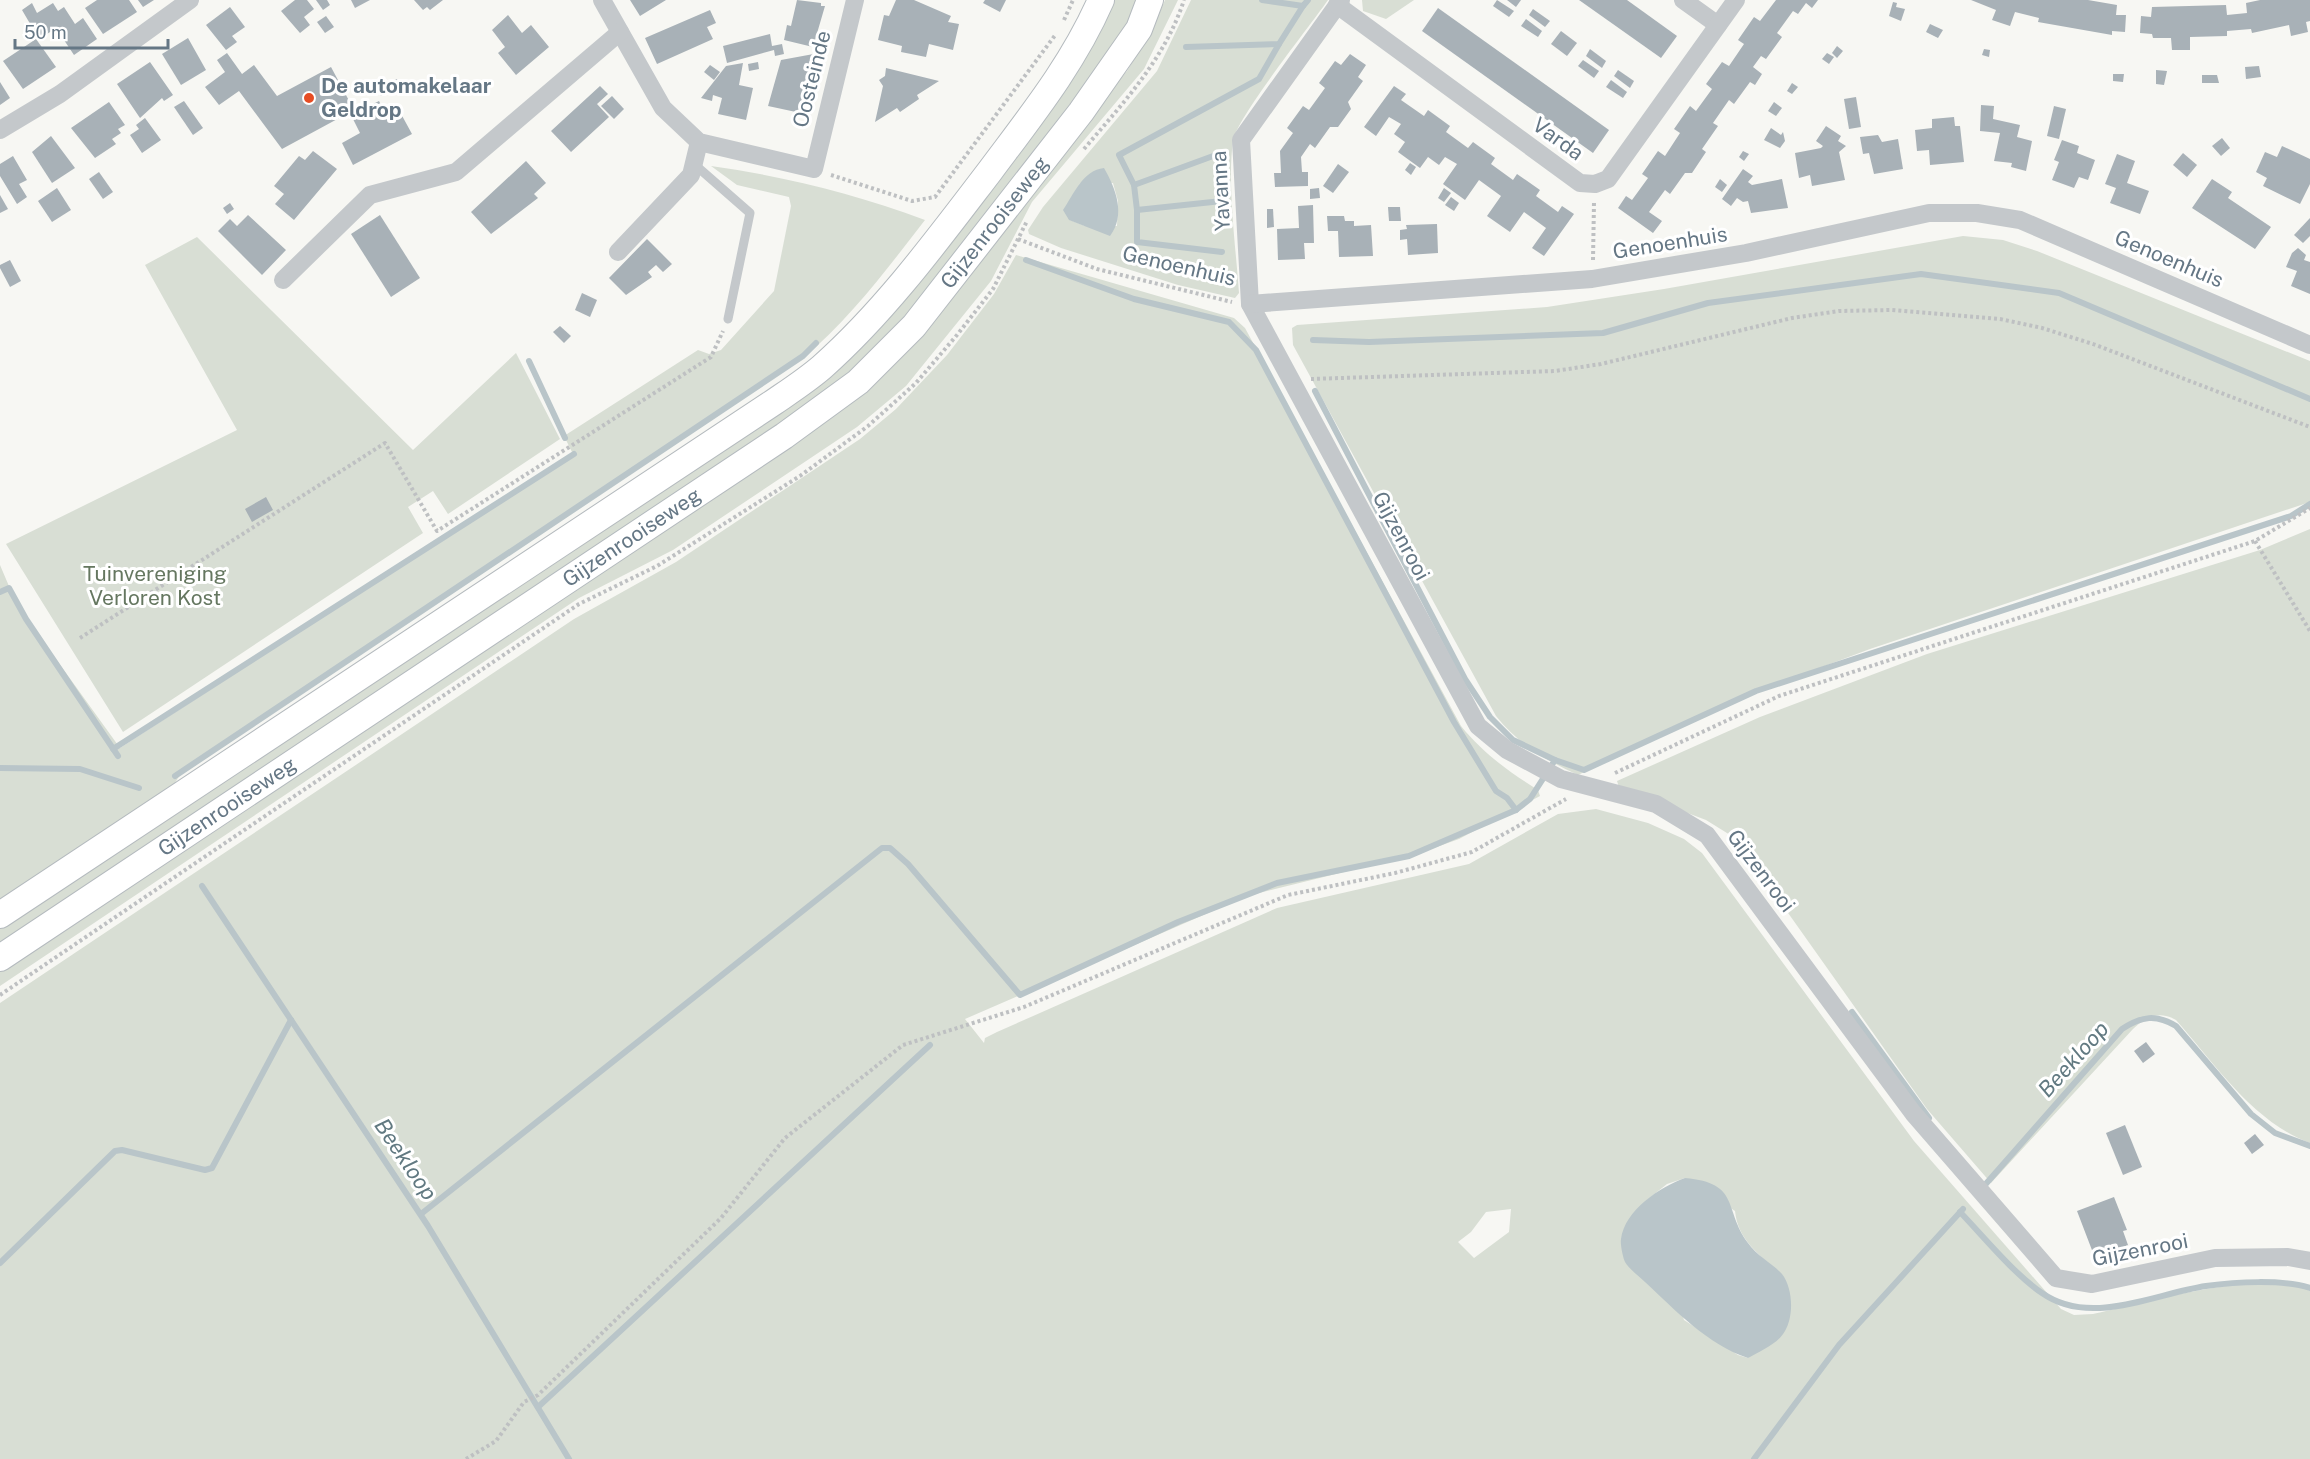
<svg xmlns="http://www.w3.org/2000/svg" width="2310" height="1459" font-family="'Public Sans',sans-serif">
<rect width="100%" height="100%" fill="#f7f7f3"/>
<g fill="#d8ded4" fill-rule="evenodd">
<path d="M1108,0H1140L1122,38L1094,81L863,371L0,950V924L816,379Z"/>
<path d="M1165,0H1178L1144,69L1032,202L991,281L906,386L857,427L673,550L579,598L0,986V967L844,404L1127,71L1153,28Z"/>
<path d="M1191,0H1328C1310,26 1237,117 1233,141C1227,184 1236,249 1239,293L1235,298L1178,285L1061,248L1029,234L1028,230L1043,207L1157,71ZM1080,183H1113L1118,201L1117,226H1085L1070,220Z"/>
<path d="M1362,0H1414L1386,19L1363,11Z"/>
<path d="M711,166C783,176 856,194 925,220C887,269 850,319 802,359L306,691L183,770L173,786L0,906V565L17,605L120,748L573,454L564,436L698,350L709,354L721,350L774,291L791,206L789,197L737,185Z"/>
<path d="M1963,236L2003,240L2037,251L2310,361V502L1870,649L1755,692L1578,775C1546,760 1518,744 1496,716L1293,345L1292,328L1297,325L1547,307L1664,289Z"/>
<path d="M197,237L413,450L516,353L560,439L448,514L433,491L408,507L423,533L123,732L6,544L237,430L145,265Z"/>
<path d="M1016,255L1234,318L1245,328L1461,726C1483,753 1509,772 1538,790L1540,796L1459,839L1417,854L1247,896L965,1019L984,1043L985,1038L997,1032L1277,908L1469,864L1558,814L1596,809L1648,823L1684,839L1702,853L1914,1141L2061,1309L2074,1315L2093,1314C2140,1304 2270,1266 2310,1291V1459H0V1003L574,619L676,562L860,439L896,409L947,355L994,294ZM1685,1178L1735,1211C1738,1241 1761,1256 1783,1276L1748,1358L1738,1355L1684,1320L1647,1200L1667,1184ZM1511,1209L1509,1232L1474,1258L1458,1242L1471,1232L1486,1212Z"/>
<path d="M2310,529V1143C2253,1122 2215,1064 2176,1020C2159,1010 2146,1017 2133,1029L1991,1183L1927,1109L1735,838L1706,820L1619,787L1617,781L1760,717L1927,654L2260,550Z"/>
</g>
<g fill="#b9c5c9">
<path d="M1104,168C1116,189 1126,215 1110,236L1069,220L1063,210C1074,194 1083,170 1104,168Z"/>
<path d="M1685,1178C1741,1183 1723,1209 1748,1243C1757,1256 1772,1263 1782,1274C1793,1288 1794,1316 1785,1331C1778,1344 1760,1351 1748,1358C1708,1345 1675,1310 1645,1282C1639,1276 1629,1269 1625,1262C1623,1258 1620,1244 1621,1239C1625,1210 1660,1187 1685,1178Z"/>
</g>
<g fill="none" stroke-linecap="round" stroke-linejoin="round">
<g stroke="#b9c5c9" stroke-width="6">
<path d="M1262,0L1303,6L1308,0"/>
<path d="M1186,47L1279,44L1303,6"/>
<path d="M1224,152L1134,185L1119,155L1259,79L1279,44"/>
<path d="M1134,185L1137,210L1222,201"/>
<path d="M1137,210V242L1222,252"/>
<path d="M1026,260L1134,299L1229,322L1256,350L1454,722L1496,791L1507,798L1516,810"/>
<path d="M1313,340L1369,342L1603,333L1708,303L1921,274L2059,293L2310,399"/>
<path d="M529,361L565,438"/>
<path d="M0,592L9,588L26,619L118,756"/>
<path d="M113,749L574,454"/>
<path d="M1555,760L1584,770L1756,691L2291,516L2310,504"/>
<path d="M0,768L80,769L139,788"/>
<path d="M175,776L803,356L816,343"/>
<path d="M202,886L428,1226L569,1459"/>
<path d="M1852,1012L1929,1118"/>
<path d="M1984,1186L2122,1029C2142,1016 2156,1014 2176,1026L2251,1114L2275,1133L2310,1146"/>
<path d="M1960,1212C1984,1237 2014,1274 2042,1293C2090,1327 2153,1294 2206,1286C2235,1282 2282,1279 2310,1288"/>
<path d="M421,1214L882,848H890L908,864L1020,995L1178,922L1277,883L1409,856L1516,810L1530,799L1555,760L1513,740L1490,717L1465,679L1315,391"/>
<path d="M0,1263L115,1151L122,1150L205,1170L212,1168L291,1020"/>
<path d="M538,1407L930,1045"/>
<path d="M1754,1459L1839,1345L1963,1209"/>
</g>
</g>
<g fill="#a8b1b7">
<path d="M97,0H129L137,12L103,34L85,8Z"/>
<path d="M138,0H154L143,7Z"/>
<path d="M295,0H307L314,9L304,17L310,25L300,33L281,11Z"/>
<path d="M316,0H327L330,5L323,10Z"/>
<path d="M351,0H370L355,8Z"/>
<path d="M414,0H443L430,10L427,7L423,10Z"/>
<path d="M630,0H666L640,16Z"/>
<path d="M797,0L821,3V6H825L813,47L784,40L787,25L791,26Z"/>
<path d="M896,0H914L951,16L948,22L959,24L953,50L929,44L926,57L901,52L902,46L878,40L884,15L889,16Z"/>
<path d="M985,0H1006L1000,12L983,3Z"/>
<path d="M1497,0L1514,11L1509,17L1493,6Z"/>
<path d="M1507,0H1521L1516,7Z"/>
<path d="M1579,0H1627L1677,36L1661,58Z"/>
<path d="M1776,0H1818L1812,8L1806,3L1798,14L1793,11L1777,33L1782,37L1766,59L1761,56L1753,67L1762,74L1755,85L1750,82L1734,104L1729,100L1713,123L1718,126L1702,149L1706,152L1692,173H1685L1670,194L1665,190L1649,212L1662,221L1653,233L1618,208L1626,196L1632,200L1648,178L1642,174L1658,151L1665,156L1680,133L1674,129L1690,106L1696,111L1712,89L1706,84L1722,62L1729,66L1744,44L1738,40L1754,17L1760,21Z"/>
<path d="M1971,0H2088L2117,5L2116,15H2126L2125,32L2112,31V35L2038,22L2039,18L2015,12L2010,26L1992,20L1996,10Z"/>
<path d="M2260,0H2310V21L2306,22L2308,32L2291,36L2289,25L2252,33L2251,29L2227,31V36L2190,37V50H2172L2171,38H2153L2152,34L2140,33L2141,16L2151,17L2152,7L2226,5L2227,15L2247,13L2246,3Z"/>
<path d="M1893,2L1897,3L1896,7L1905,9L1901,21L1889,16Z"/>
<path d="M32,3L37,13L53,3L58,11L64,7L75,24L83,18L97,39L74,55L60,34L62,33L58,27L39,39L22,10Z"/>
<path d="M230,7L245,27L232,36L237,42L226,50L206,25Z"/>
<path d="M1438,8L1609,130L1593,153L1422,31Z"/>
<path d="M1533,9L1550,21L1545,27L1529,15Z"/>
<path d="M710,10L716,23L707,27L713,39L657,64L645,38Z"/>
<path d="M508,15L522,33L531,25L549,47L516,75L498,53L505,47L492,30Z"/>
<path d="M326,16L334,27L325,33L317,22Z"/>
<path d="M1526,19L1542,31L1538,37L1521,26Z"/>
<path d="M1930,24L1943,30L1938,38L1926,32Z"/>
<path d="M1561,31L1577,43L1567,56L1551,44Z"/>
<path d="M770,34L772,46L782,44L784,54L775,56L774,50L727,63L723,46Z"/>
<path d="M188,38L206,70L181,85L162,54Z"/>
<path d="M36,39L56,67L23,89L3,61Z"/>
<path d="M1837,46L1843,51L1837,58L1832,53Z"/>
<path d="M1590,49L1606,61L1602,68L1586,56Z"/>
<path d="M1984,49L1990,50L1989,57L1982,55Z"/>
<path d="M227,53L242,74L254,65L277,96L331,67L354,110L282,149L239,91L219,105L205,87L225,72L217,60Z"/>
<path d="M819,53L817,64L821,65L810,115L768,106L781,60Z"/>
<path d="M1827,53L1834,57L1829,64L1822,59Z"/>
<path d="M1350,54L1366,65L1358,77L1363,81L1348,102L1351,109L1338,127H1330L1315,148L1310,144L1301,157L1302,172H1308V186L1275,187L1274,173H1281L1280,151L1293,133L1287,128L1303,106L1309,110L1325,88L1319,83L1335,61L1341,65Z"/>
<path d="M1583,60L1599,71L1594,78L1578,66Z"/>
<path d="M150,62L173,95L164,101L162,98L140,118L117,84Z"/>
<path d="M758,62L759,69L749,71L748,64Z"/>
<path d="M743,63L739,85L753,88L746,120L718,114L722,98L713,95L712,101L701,98L726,66Z"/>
<path d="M710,65L720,72L714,80L704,72Z"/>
<path d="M2259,66L2261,77L2246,79L2245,67Z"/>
<path d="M886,68L939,81L917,95L919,99L900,112L897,108L875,122L883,86L879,80L885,76Z"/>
<path d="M1618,70L1634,81L1630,88L1614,76Z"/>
<path d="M2156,70L2167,71L2164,85L2156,84Z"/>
<path d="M2113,74H2124L2123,82L2113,81Z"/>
<path d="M2202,75H2217L2219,83H2202Z"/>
<path d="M397,79L401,87L381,96L377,89Z"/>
<path d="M1611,80L1627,92L1623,98L1606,87Z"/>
<path d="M0,82L10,98L0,105Z"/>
<path d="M1792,83L1798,87L1792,94L1787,91Z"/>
<path d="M600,86L608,94L597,104L609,117L571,152L551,131Z"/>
<path d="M1394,86L1406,94L1401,100L1424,116L1428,110L1450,126L1446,132L1468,148L1473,142L1495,158L1491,164L1513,180L1517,174L1540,190L1536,196L1558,212L1562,206L1574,214L1544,256L1532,248L1546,228L1524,212L1510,232L1487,216L1501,196L1479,180L1465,200L1443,184L1457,164L1445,157L1439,165L1428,157L1420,168L1398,152L1405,142L1394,134L1401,124L1389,117L1376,136L1364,127Z"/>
<path d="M612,96L624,109L614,119L601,106Z"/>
<path d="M1856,97L1861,127L1849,129L1844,99Z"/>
<path d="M184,101L203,128L193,135L174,107Z"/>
<path d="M379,101L388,119L400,112L412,134L353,165L342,143L360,133L351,115Z"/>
<path d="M109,102L125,125L118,129L121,133L112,139L116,144L95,158L71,128Z"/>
<path d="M1774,102L1782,108L1776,116L1768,111Z"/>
<path d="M1981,105L1994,106L1993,119L2020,125L2017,137L2032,141L2026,171L2011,167L2012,163L1994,161L2000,133L1980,131Z"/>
<path d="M2054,106L2066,109L2059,139L2047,136Z"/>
<path d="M1954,117L1955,126H1960L1964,162L1930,165L1929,150L1917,151L1915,130L1932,128V119Z"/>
<path d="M145,118L161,140L142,153L130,135L139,129L136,125Z"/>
<path d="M1826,126L1841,136L1838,141L1846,146L1839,152L1845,180L1812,186L1810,175L1799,178L1795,153L1821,148L1823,146L1816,141Z"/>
<path d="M1771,128L1781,135L1783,132L1785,141L1780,148L1764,140Z"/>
<path d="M1878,135L1882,142L1898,139L1903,169L1874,174L1869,153L1863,154L1860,137Z"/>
<path d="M51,136L75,168L52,183L32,152Z"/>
<path d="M2222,138L2230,148L2221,156L2212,146Z"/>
<path d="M2062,140L2079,146L2077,153L2095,160L2088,180L2079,177L2074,188L2052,180L2059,162L2054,160Z"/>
<path d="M2282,146L2310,159V184L2300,204L2263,186L2267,178L2256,172L2265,152L2277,157Z"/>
<path d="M313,151L337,169L294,220L275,204L284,194L274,186L299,156L305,160Z"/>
<path d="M1743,151L1749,154L1744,161L1739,157Z"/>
<path d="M2183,153L2197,165L2187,177L2173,165Z"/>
<path d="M2117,154L2135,161L2127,183L2149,191L2140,214L2110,203L2116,188L2105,184Z"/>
<path d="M13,156L27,180L19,184L27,197L17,204L0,176V164Z"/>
<path d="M526,161L546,183L534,194L538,198L491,234L471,212Z"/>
<path d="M1410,163L1416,167L1411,175L1405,170Z"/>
<path d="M1338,164L1349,172L1333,193L1323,186Z"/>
<path d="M1743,169L1753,176L1748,182L1752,185L1782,179L1788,208L1751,213L1748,201L1743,202L1737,198L1731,206L1722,199Z"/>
<path d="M99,172L113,192L103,199L89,179Z"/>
<path d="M1720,179L1727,185L1722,192L1715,187Z"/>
<path d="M2212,179L2232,192L2228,198L2271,227L2255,249L2192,208Z"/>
<path d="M57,188L71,210L52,222L38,201Z"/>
<path d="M1319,188L1320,198L1310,199V189Z"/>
<path d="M1444,188L1451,193L1444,202L1438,198Z"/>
<path d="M0,195L8,209L0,213Z"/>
<path d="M1451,197L1459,203L1454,211L1445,205Z"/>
<path d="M230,203L234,209L227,214L223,208Z"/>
<path d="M1313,205L1314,243H1304L1305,259L1278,260L1277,229L1299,228L1298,206Z"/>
<path d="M1388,207H1400L1401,221H1389Z"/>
<path d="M1267,209H1273L1274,227L1267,228Z"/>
<path d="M248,215L286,250L262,275L218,231L230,219L237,226Z"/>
<path d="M380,215L420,278L391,297L351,234Z"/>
<path d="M1327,216H1344L1345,221H1354V226L1371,225L1373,256L1339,257L1338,231H1328Z"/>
<path d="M2310,218V236L2303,243L2294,235Z"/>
<path d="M1437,224L1438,253L1408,255L1407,239L1400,240V230L1407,229L1406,225Z"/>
<path d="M647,239L672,264L663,272L656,265L648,272L652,277L626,295L609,278Z"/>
<path d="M2298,248L2306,255L2304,260L2310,262V294L2291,286L2297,271L2286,267L2292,253Z"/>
<path d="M10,260L21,281L10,287L0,268V265Z"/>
<path d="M582,293L597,300L590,317L575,310Z"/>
<path d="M560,326L571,336L564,343L553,332Z"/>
<path d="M266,497L273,510L252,522L245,509Z"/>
<path d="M2146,1042L2155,1054L2143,1063L2134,1051Z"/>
<path d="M2125,1125L2142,1167L2123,1175L2106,1133Z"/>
<path d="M2255,1134L2264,1145L2252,1154L2244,1143Z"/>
<path d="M2114,1197L2127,1230L2123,1231L2128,1245L2095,1258L2077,1211Z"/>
</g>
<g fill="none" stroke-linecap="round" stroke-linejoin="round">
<g stroke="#b4babe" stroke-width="28">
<g id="secondary">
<path d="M0,915L774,402C790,391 807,380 822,367C886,310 938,239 990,171C1031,116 1073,64 1101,0"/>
<path id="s1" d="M0,958L784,436L858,382L914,326L1081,112L1139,29L1150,0"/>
</g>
</g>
<g stroke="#bec0c2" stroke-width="4" stroke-dasharray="3 3" stroke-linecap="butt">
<path d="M1064,20L1073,0"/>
<path d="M1084,149C1123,103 1165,59 1184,0"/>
<path d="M831,175L912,201L935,197L1056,34"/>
<path d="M1018,239L1097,269L1232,302"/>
<path d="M1593,260L1594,202"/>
<path d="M1311,379L1555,371L1601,364L1792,318L1839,311L1892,310L2000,319L2042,328L2093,344L2310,427"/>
<path d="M2255,541L2310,631"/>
<path d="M80,638L385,443L437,531L711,357L723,331"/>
<path d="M1615,773L1779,696L2255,541L2310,508"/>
<path d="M0,995L579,604L657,566L800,476L868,426L916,383L957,335L993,289L1027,221"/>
<path d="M466,1459L496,1441L524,1402L538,1395L721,1218L785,1138L903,1045L1024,1007L1288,895L1395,873L1472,852L1566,799"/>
</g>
<path stroke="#c4c8cb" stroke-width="9" d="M694,164L750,213L728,319"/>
<g stroke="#c4c8cb" stroke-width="18">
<path d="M602,0L663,108L699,142L814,169L855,0"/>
<path d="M1341,0L1241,140L1250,304L1478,726L1507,750L1561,779L1656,804L1707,835L1913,1113L2056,1278L2092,1284L2215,1258L2288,1257L2310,1261"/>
<path d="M1683,0L1718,25"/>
<path d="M1337,5L1580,183L1595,184L1608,179L1736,0"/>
<path d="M0,130L60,94L190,0"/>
<path d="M618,252L691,175L699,142"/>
<path d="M283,280L370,195L456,172L620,32"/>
<path d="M1250,304L1592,279L1746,253L1929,213H1977L2020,220L2310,345"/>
</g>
<use href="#secondary" stroke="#fff" stroke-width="26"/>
</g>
<circle fill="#e64d24" stroke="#fff" stroke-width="2" cx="309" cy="98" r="6"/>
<g text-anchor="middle" stroke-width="6" stroke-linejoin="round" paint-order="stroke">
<g font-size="21" fill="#657785" stroke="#fff">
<text transform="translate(812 79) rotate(-76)" y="7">Oosteinde</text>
<text transform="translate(1558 139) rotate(36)" y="7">Varda</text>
<text transform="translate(1221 191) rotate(-93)" y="7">Yavanna</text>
<text dy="7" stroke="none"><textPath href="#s1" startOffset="1244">Gijzenrooiseweg</textPath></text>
<text transform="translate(1670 243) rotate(-9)" y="7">Genoenhuis</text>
<text transform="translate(2169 259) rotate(23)" y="7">Genoenhuis</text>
<text transform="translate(1179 266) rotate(13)" y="7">Genoenhuis</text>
<text transform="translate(1401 536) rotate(62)" y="7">Gijzenrooi</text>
<text dy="7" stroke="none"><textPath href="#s1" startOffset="759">Gijzenrooiseweg</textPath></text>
<text dy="7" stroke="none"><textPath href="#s1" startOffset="273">Gijzenrooiseweg</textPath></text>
<text transform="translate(1761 871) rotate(53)" y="7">Gijzenrooi</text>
<text transform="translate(2140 1250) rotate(-11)" y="7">Gijzenrooi</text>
</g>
<g font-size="21" font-weight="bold" fill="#657785" stroke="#fff" text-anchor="start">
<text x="321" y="93">De automakelaar<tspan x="321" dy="24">Geldrop</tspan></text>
</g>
<g font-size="21" fill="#657760" stroke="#fff">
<text x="155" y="581">Tuinvereniging<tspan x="155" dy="24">Verloren Kost</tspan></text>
</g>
<g font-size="22" font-style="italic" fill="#617981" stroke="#fff">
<text transform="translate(2073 1059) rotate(-48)" y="8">Beekloop</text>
<text transform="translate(406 1159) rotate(56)" y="8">Beekloop</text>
</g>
</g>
<path d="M15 39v9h153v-9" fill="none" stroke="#657785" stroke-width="3"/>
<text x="24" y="39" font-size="18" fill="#657785" stroke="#ffffff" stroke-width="4.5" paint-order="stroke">50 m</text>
</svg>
